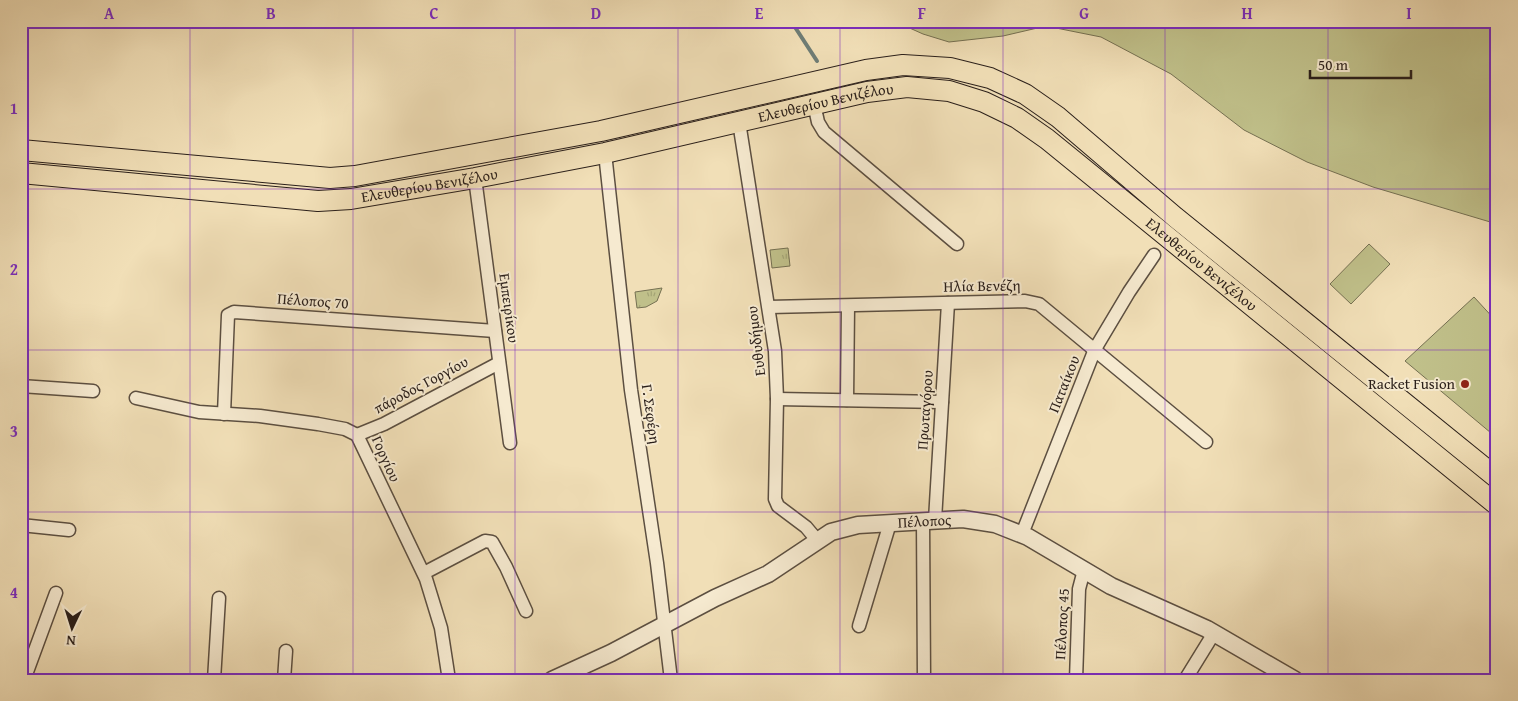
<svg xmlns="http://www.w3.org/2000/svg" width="1518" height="701" font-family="'Gentium Book Plus',serif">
<defs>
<pattern id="grass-tufts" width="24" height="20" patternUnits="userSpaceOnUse" patternTransform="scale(1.25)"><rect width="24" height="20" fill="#c0c08a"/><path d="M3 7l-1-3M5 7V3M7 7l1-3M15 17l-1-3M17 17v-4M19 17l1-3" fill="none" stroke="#a5a576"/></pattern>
</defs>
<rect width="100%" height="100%" fill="#f1dfb7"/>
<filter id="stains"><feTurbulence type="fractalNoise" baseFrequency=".004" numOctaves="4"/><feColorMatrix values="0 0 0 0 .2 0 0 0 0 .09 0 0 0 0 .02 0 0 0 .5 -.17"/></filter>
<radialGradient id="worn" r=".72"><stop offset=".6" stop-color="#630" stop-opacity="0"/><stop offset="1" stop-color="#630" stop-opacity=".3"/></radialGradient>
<g fill="url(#grass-tufts)" stroke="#757052">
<path d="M788,248L790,266L772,268L770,250Z"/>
<path d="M662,288L657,301L646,307L637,308L635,292Z"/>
</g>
<g fill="#c0c08a" stroke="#757052">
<path d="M894,21H1497V224L1373,187L1307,162L1244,130L1171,74L1101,37L1046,26L1003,36L949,42L923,34Z"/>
<path d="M1369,244L1390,264L1351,304L1330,284Z"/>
<path d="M1474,297L1497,322V438L1405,361Z"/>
</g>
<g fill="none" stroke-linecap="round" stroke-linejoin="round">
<path stroke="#6e7d76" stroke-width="4" d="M791,21L817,61"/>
<g stroke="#5c4f41" stroke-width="15">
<g id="minor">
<path d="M814,104L818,122L824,132L957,244"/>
<path d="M739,122L775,351L777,399L775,499L778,506L806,527L817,540"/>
<path d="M605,153L631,390L657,563L671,680"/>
<path d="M475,178L510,443"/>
<path d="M769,307L1025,301L1039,304L1206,442"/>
<path d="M21,386L93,391"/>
<path d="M136,398L199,412L260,416L318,424L345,429L357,435L426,579L441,628L449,680"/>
<path d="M777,399L942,402"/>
<path d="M847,400L848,306"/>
<path d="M224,414L228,315L234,312L495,331"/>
<path d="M357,435L384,424L499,363"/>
<path d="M935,520L948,303"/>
<path d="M923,521L924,680"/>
<path d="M21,525L69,530"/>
<path d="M1022,534L1095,349L1129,292L1154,255"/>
<path d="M424,573L485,541L492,542L506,567L526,611"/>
<path d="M859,626L890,523"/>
<path d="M24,680L56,593"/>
<path d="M214,680L219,598"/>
<path d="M284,680L286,651"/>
<path d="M1076,680L1079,589L1084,570"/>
<path d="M1185,680L1214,633"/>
</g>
</g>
<g stroke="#5c4f41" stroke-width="19">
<g id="tertiary">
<path id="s1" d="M552,680L611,653L715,598L768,574L831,532L858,525L963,519L995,524L1028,537L1111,586L1207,629L1295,680"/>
</g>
</g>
<g stroke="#2a1f1a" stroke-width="22">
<g id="primary">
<path d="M21,150L330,178L355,176L601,131L866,70L903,65L950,68L990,78L1025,94L1058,117L1175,217L1497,478"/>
<path id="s2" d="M21,173L318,201L351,199L475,178L605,153L867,92L907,87L949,91L984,102L1017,118L1047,139L1497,505"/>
</g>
</g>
<use href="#minor" stroke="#f6ead0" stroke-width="12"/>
<use href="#tertiary" stroke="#f6ead0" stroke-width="16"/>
<use href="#primary" stroke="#f1dfb7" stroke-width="20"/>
</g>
<path fill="none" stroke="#7b2cbf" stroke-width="1" stroke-opacity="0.55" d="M190,21V680M353,21V680M515,21V680M678,21V680M840,21V680M1003,21V680M1165,21V680M1328,21V680M21,189H1497M21,350H1497M21,512H1497"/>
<circle fill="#8f2418" stroke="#f6ead0" stroke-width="2" cx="1465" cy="384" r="5"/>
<g text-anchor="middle" stroke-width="4" stroke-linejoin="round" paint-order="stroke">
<g font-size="15" fill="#2a1f1a" stroke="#f6ead0">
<text dy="5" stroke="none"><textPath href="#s2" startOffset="816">Ελευθερίου Βενιζέλου</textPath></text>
<text dy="5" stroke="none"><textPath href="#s2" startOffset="411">Ελευθερίου Βενιζέλου</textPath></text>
<text dy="5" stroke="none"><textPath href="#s2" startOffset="1250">Ελευθερίου Βενιζέλου</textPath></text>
<text transform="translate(982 286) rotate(-1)" y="5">Ηλία Βενέζη</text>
<text transform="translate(313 301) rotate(4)" y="5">Πέλοπος 70</text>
<text transform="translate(509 308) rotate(82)" y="5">Εμπειρίκου</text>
<text transform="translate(756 341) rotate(-97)" y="5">Ευθυδήμου</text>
<text transform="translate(1064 384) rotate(-68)" y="5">Παταίκου</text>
<text transform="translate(421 385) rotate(-28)" y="5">πάροδος Γοργίου</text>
<text transform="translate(925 410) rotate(-86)" y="5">Πρωταγόρου</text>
<text transform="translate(651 414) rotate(82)" y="5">Γ. Σεφέρη</text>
<text transform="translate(386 459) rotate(66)" y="5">Γοργίου</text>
<text dy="5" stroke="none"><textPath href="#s1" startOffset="411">Πέλοπος</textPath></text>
<text transform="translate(1062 624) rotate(-87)" y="5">Πέλοπος 45</text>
</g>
<g font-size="15" fill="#2a1f1a" stroke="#f6ead0" text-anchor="end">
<text x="1455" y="389">Racket Fusion</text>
</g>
</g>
<rect width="1518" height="701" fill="none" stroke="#f1dfb7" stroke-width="55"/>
<g transform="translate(72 628) rotate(184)" stroke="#f6ead0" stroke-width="4" paint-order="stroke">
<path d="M0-4L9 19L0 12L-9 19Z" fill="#2a1f1a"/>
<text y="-8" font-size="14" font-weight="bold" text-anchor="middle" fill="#2a1f1a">N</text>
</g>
<path d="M1310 70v8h101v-8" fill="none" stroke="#2a1f1a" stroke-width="2.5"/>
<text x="1318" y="70" font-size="15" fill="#2a1f1a" stroke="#f6ead0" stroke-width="4" paint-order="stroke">50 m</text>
<rect x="28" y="28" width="1462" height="646" fill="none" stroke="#7b2cbf" stroke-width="2"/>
<g font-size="16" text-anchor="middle" font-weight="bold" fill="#7b2cbf">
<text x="109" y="19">A</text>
<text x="271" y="19">B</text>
<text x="434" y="19">C</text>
<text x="596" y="19">D</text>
<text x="759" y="19">E</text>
<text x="922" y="19">F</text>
<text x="1084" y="19">G</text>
<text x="1247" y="19">H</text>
<text x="1409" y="19">I</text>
<text x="14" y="114">1</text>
<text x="14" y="275">2</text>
<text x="14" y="437">3</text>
<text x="14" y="598">4</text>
</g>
<rect width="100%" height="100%" filter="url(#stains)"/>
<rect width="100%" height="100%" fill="url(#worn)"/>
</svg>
